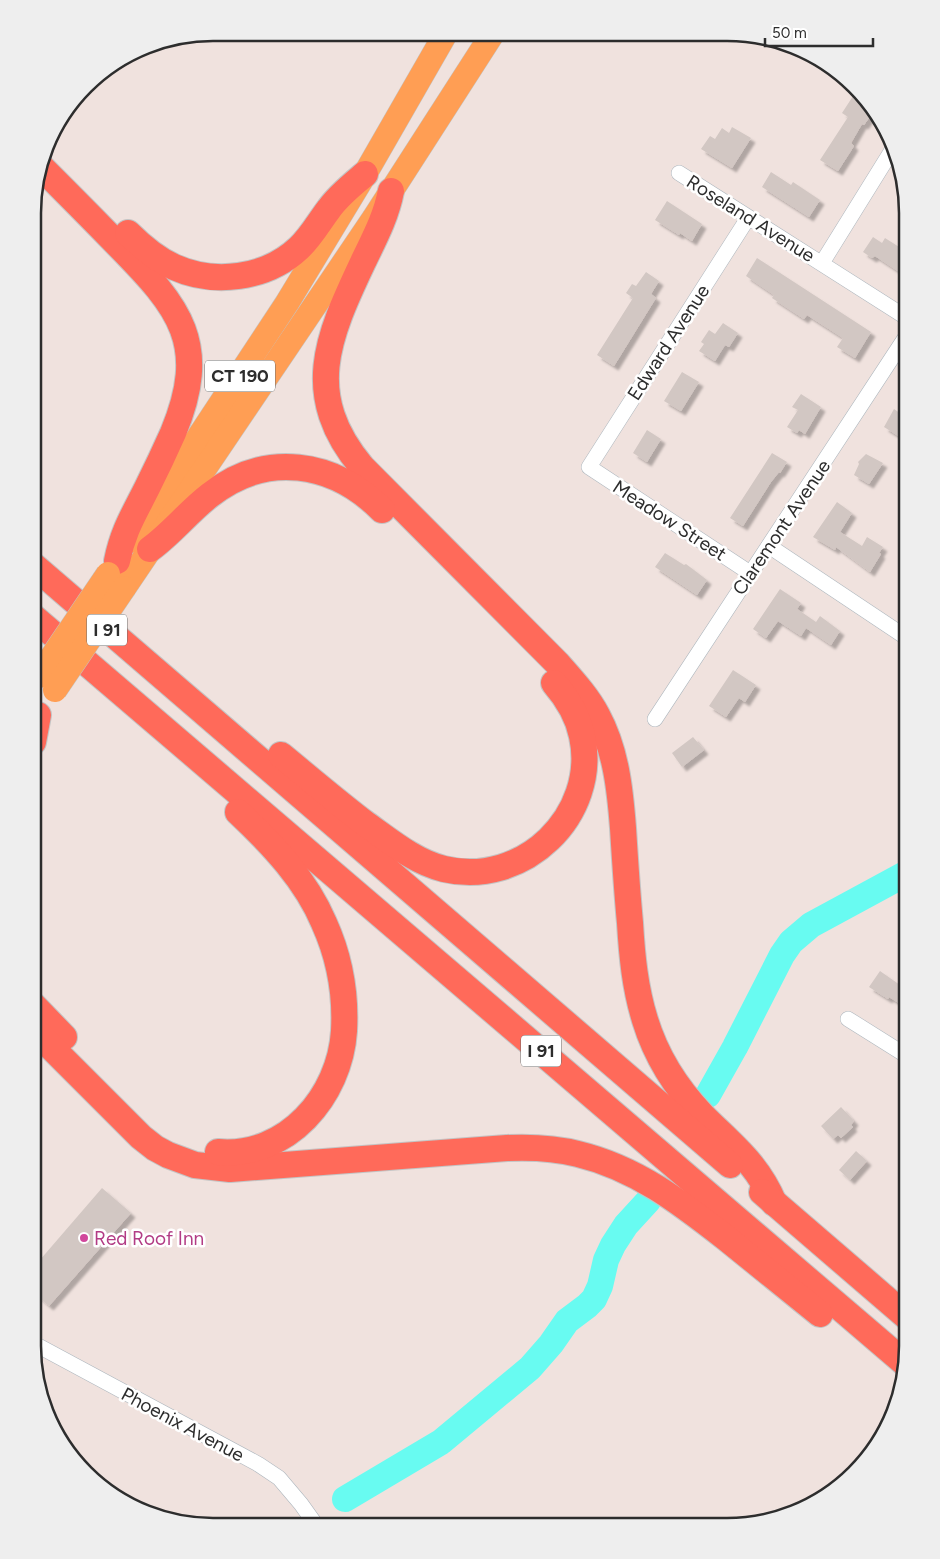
<svg xmlns="http://www.w3.org/2000/svg" width="940" height="1559" font-family="Figtree,sans-serif">
<defs>
<filter id="shadow"><feDropShadow dx="4.5" dy="4.5" stdDeviation="1" flood-color="#0004"/></filter>
</defs>
<rect width="100%" height="100%" fill="#f0e2de"/>
<g fill="none" stroke-linecap="round" stroke-linejoin="round">
<g stroke="#68fbf1" stroke-width="26">
<path d="M708,1095L735,1047L782,955L791,942L811,925L907,873"/>
<path d="M345,1499L441,1442L530,1368L551,1344L567,1321L587,1306L594,1299L600,1286L606,1260L613,1245L626,1225L648,1201"/>
</g>
</g>
<g fill="#d2c7c3" filter="url(#shadow)">
<path d="M855,93L871,115L864,125L862,124L851,143L854,146L838,171L820,160L848,117L842,113Z"/>
<path d="M732,127L751,138L732,168L701,149L710,136L715,139L722,128L729,133Z"/>
<path d="M771,172L791,185L793,182L820,200L809,217L762,187Z"/>
<path d="M667,201L702,224L692,241L680,233L679,235L655,220Z"/>
<path d="M873,237L882,243L885,238L907,252V277L875,256L872,258L863,252Z"/>
<path d="M757,258L871,332L855,358L837,347L843,338L807,315L804,319L772,298L774,295L746,276Z"/>
<path d="M646,272L659,281L651,294L656,298L614,366L597,355L633,298L626,293L632,284L636,286Z"/>
<path d="M723,323L738,333L729,347L725,345L715,361L699,351L704,344L701,342L709,330L715,334Z"/>
<path d="M682,372L699,382L681,411L664,401Z"/>
<path d="M801,394L821,407L805,434L799,430L797,433L787,427L798,410L792,407Z"/>
<path d="M894,409L907,418V426L900,437L884,427Z"/>
<path d="M647,430L661,439L647,462L633,453Z"/>
<path d="M772,453L787,462L780,473L779,472L771,482L743,526L730,518Z"/>
<path d="M866,454L883,463L869,484L854,475L859,464L858,462Z"/>
<path d="M837,502L852,513L840,532L862,546L867,537L883,547L879,553L881,554L870,572L836,547L835,550L813,537Z"/>
<path d="M665,553L684,565L686,564L707,580L697,595L655,567Z"/>
<path d="M780,589L801,603L797,609L816,622L820,616L840,631L831,645L806,628L801,636L778,621L766,638L753,629Z"/>
<path d="M733,670L756,685L745,702L739,698L726,717L709,706Z"/>
<path d="M693,737L704,750L682,767L672,753Z"/>
<path d="M880,971L907,990V997L902,1005L889,997L888,999L869,987Z"/>
<path d="M841,1107L854,1121L851,1125L853,1127L841,1138L838,1135L833,1139L821,1126Z"/>
<path d="M856,1151L867,1161L850,1180L839,1170Z"/>
<path d="M102,1188L131,1213L49,1306L33,1292V1268Z"/>
</g>
<g fill="none" stroke-linecap="round" stroke-linejoin="round">
<g stroke="#aeb7be" stroke-width="16">
<g id="minor">
<path d="M679,173L907,318"/>
<path d="M748,218L589,467L750,573"/>
<path d="M822,263L894,147"/>
<path d="M769,546L907,638"/>
<path d="M655,719L907,335"/>
<path d="M848,1019L907,1056"/>
<path d="M33,1343L258,1464L279,1478L301,1504L316,1525"/>
</g>
</g>
<g stroke="#c4c4c4" stroke-width="25">
<g id="primary">
<path d="M130,541L287,303L365,174L446,33"/>
<path d="M124,588L374,218L493,33"/>
</g>
</g>
<g stroke="#c4c4c4" stroke-width="28">
<g id="motorway">
<path d="M41,167C67,193 93,219 119,246C180,308 210,344 173,433C165,451 156,470 147,488C134,514 123,531 117,561"/>
<path d="M391,191C386,217 374,239 363,262C327,338 302,395 362,467L558,664C572,680 587,696 597,715C616,750 620,789 623,828C625,860 627,891 630,923C632,956 635,988 645,1020C656,1056 676,1088 703,1116C732,1145 757,1163 774,1203"/>
<path d="M128,233C141,246 156,259 174,267C214,285 266,279 299,248C311,237 319,222 329,209C339,195 352,185 365,174"/>
<path d="M150,549C172,533 189,511 210,495C266,451 333,461 382,510"/>
<path d="M34,566L730,1165"/>
<path d="M33,617L906,1364"/>
<path d="M33,742L38,715"/>
<path d="M281,755C309,778 337,802 366,824C390,841 415,862 444,869C523,888 599,815 582,736C578,716 567,698 554,683"/>
<path d="M33,1005L64,1037"/>
<path d="M33,1029L141,1137L155,1148L168,1155L195,1165L230,1169L507,1148C530,1147 555,1148 578,1154C636,1168 680,1202 726,1238C757,1263 789,1289 820,1314"/>
<path d="M218,1152C287,1158 340,1096 344,1031C346,994 339,956 324,923C306,880 272,844 238,812"/>
<path d="M762,1192L907,1317"/>
</g>
</g>
<use href="#minor" stroke="#fff" stroke-width="15"/>
<use href="#primary" stroke="#ff9e54" stroke-width="24"/>
<use href="#motorway" stroke="#ff6a5a" stroke-width="26"/>
<g stroke="#c4c4c4" stroke-width="25" stroke-linecap="butt">
<g id="primary-bridge">
<path d="M39,676L108,574"/>
<path d="M55,690L124,588"/>
</g>
</g>
<use href="#primary-bridge" stroke="#ff9e54" stroke-width="24"/>
</g>
<circle fill="#d1479c" stroke="#fff" stroke-width="2" cx="84" cy="1238" r="5"/>
<g text-anchor="middle" stroke-width="5" stroke-linejoin="round" paint-order="stroke">
<g fill="#fff" stroke="#6c6c6c" stroke-width="1">
<rect x="205" y="360.5" width="70" height="31" rx="4"/>
<rect x="87" y="614.5" width="40" height="31" rx="4"/>
<rect x="521" y="1035.5" width="40" height="31" rx="4"/>
</g>
<g font-size="18" font-weight="bold" fill="#2d2d2d">
<text x="240" y="382">CT 190</text>
<text x="107" y="636">I 91</text>
<text x="541" y="1057">I 91</text>
</g>
<g font-size="19" fill="#2d2d2d" stroke="#fff">
<text transform="translate(751 218) rotate(32)" y="7">Roseland Avenue</text>
<text transform="translate(668 342) rotate(-57)" y="7">Edward Avenue</text>
<text transform="translate(670 520) rotate(33)" y="7">Meadow Street</text>
<text transform="translate(781 527) rotate(-56)" y="7">Claremont Avenue</text>
<text transform="translate(183 1424) rotate(28)" y="7">Phoenix Avenue</text>
</g>
<g font-size="19" fill="#b23c85" stroke="#fff" text-anchor="start">
<text x="94" y="1245">Red Roof Inn</text>
</g>
</g>
<path d="M0 0H940V1559H0ZM213 41H727A172 172 0 0 1 899 213V1346A172 172 0 0 1 727 1518H213A172 172 0 0 1 41 1346V213A172 172 0 0 1 213 41Z" fill="#eee" fill-rule="evenodd"/>
<path fill="none" stroke="#2d2d2d" stroke-width="2.5" d="M213 41H727A172 172 0 0 1 899 213V1346A172 172 0 0 1 727 1518H213A172 172 0 0 1 41 1346V213A172 172 0 0 1 213 41Z"/>
<path d="M765 38v8h108v-8" fill="none" stroke="#2d2d2d" stroke-width="2.5"/>
<text x="772" y="38" font-size="15" fill="#2d2d2d" stroke="#ffffff" stroke-width="4" paint-order="stroke">50 m</text>
</svg>
